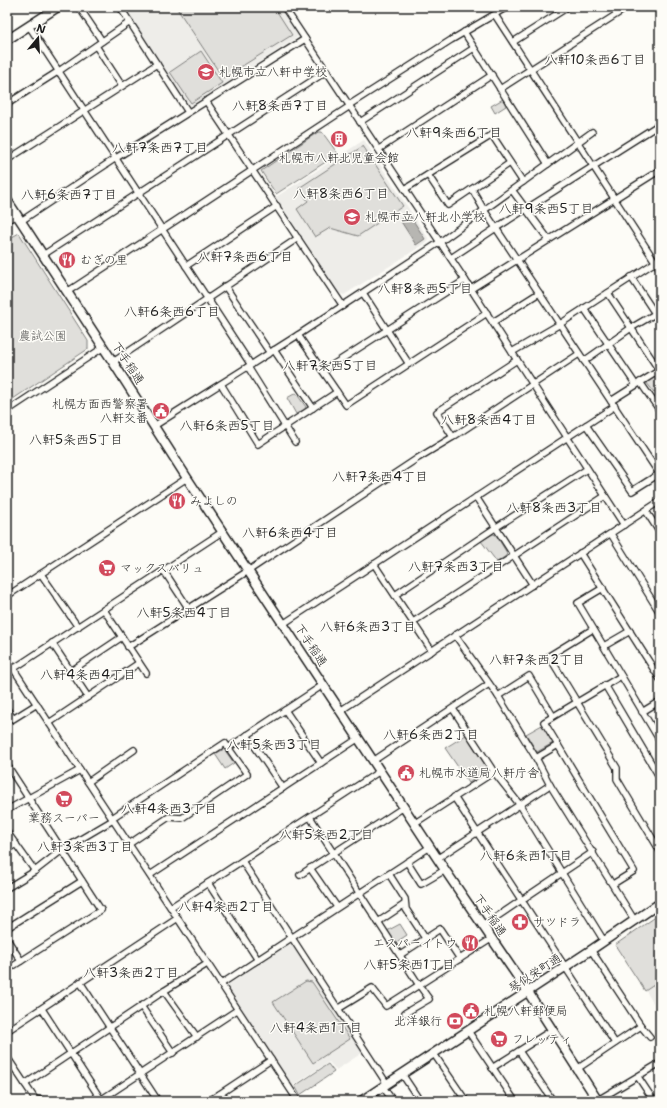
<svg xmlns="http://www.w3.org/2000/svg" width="667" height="1108" font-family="'Shantell Sans','Klee One',sans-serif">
<rect width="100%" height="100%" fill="#fdfcf7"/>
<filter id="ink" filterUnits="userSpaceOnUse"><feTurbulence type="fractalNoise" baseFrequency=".025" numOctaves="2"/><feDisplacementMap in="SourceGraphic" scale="8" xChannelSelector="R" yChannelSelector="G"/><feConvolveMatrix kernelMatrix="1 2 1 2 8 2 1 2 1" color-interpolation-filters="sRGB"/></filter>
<g filter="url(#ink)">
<g fill="#eeede9">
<path d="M125,7H279L298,36L295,39L192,105L188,104Z"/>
<path d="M364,140L428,238L426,243L344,295L339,293L276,197Z"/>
<path d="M288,945L293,946L362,1053L336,1070L329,1062L292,1086L227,987L228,985Z"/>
<path d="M660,982V1015L646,991Z"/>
</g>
<g fill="#e0dfdb" stroke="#7e7e7c">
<path d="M176,7H274L292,35L223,78Z"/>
<path d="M201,51L222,83L191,103L170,72Z"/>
<path d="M503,99L506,106L495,113L491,106Z"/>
<path d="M318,132H322L338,154L276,194L261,171Z"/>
<path d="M363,146L403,206L358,236L330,228L315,237L297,209L308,201L299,188Z"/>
<path d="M19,233L88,341V349L7,403V240Z"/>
<path d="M660,373V388L654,392L646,382Z"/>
<path d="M296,393L306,407L305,409L296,414L287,398Z"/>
<path d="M493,534L496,535L507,553L506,556L497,562L481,541Z"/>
<path d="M542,725L553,743L537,752L526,734Z"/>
<path d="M466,735L487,768L485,771L469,783L445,748Z"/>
<path d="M224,749L234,763L225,769L215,754Z"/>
<path d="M657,916L660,922V981L645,991L615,945Z"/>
<path d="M400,924L407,935L395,943L387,931Z"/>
<path d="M306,981L312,982L350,1039L313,1063L273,1002Z"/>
<path d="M328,1064L334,1072L300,1095L295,1086Z"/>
</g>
<path fill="#b7b6b2" stroke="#797876" d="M409,214L425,239L416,245L400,220Z"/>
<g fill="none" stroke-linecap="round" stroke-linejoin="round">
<g stroke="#1c1c1c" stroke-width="8">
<g id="street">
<path d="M79,7L102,41"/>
<path d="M120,7L188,112"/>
<path d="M284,7L471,289L624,525"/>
<path d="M495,15L660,269"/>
<path d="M29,26L251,365"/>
<path d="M464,32L548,164"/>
<path d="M513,42L568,7"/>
<path d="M96,46L122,86"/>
<path d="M500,89L628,7"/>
<path d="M206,101L343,306"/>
<path d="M7,104L59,71L130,22"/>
<path d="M349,105L451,40L507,7"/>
<path d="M360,122L474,48"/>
<path d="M379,149L492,75"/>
<path d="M7,160L157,64"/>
<path d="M428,175L448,205L510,163"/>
<path d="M405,189L492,135L523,182"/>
<path d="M472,189L484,210L660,475"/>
<path d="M512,190L549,240"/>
<path d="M7,220L17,215"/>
<path d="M21,221L116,158L305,39"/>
<path d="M43,255L327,71"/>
<path d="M451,258L496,228L660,124"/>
<path d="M186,266L277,206"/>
<path d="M631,277L660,321"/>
<path d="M225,286L270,353"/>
<path d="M471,289L660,170"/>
<path d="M67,292L350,106"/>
<path d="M363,293L409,364"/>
<path d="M608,293L659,370"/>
<path d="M584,308L636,385"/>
<path d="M493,322L539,293"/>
<path d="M298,335L346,405L487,313"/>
<path d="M274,350L313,408"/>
<path d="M512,352L560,324L660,259"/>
<path d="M584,361L631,328L660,311"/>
<path d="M113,362L298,238"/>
<path d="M248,367L295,442"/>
<path d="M323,371L465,280"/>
<path d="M640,382L660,411"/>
<path d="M221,384L258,444L337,392"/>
<path d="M611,401L660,370"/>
<path d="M7,411L104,347"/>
<path d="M586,425L632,491L659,474"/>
<path d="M154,426L298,335L440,242L592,132"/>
<path d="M453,437L437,412L517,360"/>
<path d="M476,497L533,585"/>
<path d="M646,511L660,533"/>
<path d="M611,534L660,613"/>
<path d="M580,553L660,679"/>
<path d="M374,564L432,651"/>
<path d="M164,571L189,609"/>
<path d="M41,574L78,627"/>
<path d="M603,588L578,603L660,741"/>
<path d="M395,595L495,528L587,469"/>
<path d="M7,596L187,478"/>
<path d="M104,610L146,673"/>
<path d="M413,622L605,496"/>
<path d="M283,624L615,406"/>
<path d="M593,629L549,656L617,768V779L660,851"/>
<path d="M455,635L498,696L536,758L550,785L635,921"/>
<path d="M52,643L88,697"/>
<path d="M604,646L630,631"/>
<path d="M128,647L248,571L418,458L453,437L579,354"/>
<path d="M7,659L298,1101"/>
<path d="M13,669L222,532"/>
<path d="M71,671L122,637"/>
<path d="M605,685L660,778"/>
<path d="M498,696L529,676L553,716"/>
<path d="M7,709L13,719L37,704"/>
<path d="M453,709L494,772L520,805L604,941"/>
<path d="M285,710L321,763"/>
<path d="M340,711L660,501"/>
<path d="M642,712L660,701"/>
<path d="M49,723L139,663"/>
<path d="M247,735L283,788"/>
<path d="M228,748L323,685"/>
<path d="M536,758L558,745"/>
<path d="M373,761L489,684"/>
<path d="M7,765L101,910L7,970"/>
<path d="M88,782L134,750"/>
<path d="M454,797L615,1043"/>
<path d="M7,810L80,770"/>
<path d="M310,817L419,985L491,939"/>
<path d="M112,818L225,743L247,774L182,818L169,817L129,844"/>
<path d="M415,823L494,772"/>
<path d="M7,832L35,871"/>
<path d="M7,849L16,844"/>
<path d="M438,858L550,785"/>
<path d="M242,861L387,1084"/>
<path d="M407,862L421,884L445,870"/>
<path d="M310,868L337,907"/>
<path d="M389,874L405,899L406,909L425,938"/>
<path d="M150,875L359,738"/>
<path d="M300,875L404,807"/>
<path d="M208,883L258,960"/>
<path d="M613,884L634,871L544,722L621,676"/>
<path d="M7,888L35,871L62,850L113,820"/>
<path d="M171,907L380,771"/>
<path d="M378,922L405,904"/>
<path d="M483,926L593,852"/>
<path d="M7,928L82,881"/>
<path d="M7,939L21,961"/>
<path d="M591,950L641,1026L650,1037"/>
<path d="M400,955L440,929L460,959"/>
<path d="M80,982L158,1101"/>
<path d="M221,984L430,847"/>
<path d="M164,991L197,1037"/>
<path d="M141,1006L173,1053"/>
<path d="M42,1009L102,1101"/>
<path d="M338,1009L372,988L386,1006L419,985L429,999L405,1013"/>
<path d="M7,1031L178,918"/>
<path d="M468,1031L515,1101"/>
<path d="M519,1051L553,1101"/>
<path d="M434,1054L466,1101"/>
<path d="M7,1057L35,1099L34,1101"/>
<path d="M492,1068L552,1030"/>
<path d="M577,1069L641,1026"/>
<path d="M402,1074L420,1101"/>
<path d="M638,1077L654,1101"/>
<path d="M25,1084L164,991L207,964"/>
<path d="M383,1087L393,1101"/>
<path d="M220,1094L224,1101"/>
<path d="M35,1099L45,1101"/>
<path d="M598,1100L660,1063"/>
<path d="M99,1101L237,1010"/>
<path d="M209,1101L271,1060"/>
</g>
</g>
<g stroke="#1c1c1c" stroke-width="11">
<g id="secondary">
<path d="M7,40L58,7"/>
<path d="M7,200L113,362L187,478L445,870L528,992L598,1101"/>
<path d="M361,1101L591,950L660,903"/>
</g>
</g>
<use href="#street" stroke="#fdfcf7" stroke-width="5.5"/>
<use href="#secondary" stroke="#fdfcf7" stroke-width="8"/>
</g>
</g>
<defs>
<g id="school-disc" transform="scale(0.9)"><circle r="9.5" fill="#d1495b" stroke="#fdfcf7"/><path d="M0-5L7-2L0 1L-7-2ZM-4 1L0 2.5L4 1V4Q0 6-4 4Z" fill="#fff"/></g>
<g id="building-disc" transform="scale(0.9)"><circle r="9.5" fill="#d1495b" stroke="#fdfcf7"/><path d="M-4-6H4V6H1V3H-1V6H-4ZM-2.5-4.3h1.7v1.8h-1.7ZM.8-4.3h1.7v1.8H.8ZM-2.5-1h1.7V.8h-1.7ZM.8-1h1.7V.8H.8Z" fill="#fff"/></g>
<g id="restaurant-disc" transform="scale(0.9)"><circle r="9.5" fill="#d1495b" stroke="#fdfcf7"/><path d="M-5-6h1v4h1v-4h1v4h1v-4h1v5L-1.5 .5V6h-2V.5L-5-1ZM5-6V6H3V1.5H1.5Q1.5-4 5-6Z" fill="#fff"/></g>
<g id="civic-disc" transform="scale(0.9)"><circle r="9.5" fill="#d1495b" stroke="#fdfcf7"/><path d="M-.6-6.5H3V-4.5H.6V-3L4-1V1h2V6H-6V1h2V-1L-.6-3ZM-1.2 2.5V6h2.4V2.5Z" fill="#fff"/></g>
<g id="supermarket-disc" transform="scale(0.9)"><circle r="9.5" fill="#d1495b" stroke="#fdfcf7"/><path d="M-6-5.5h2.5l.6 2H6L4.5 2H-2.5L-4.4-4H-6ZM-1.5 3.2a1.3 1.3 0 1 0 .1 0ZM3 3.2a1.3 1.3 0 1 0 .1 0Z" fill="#fff"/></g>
<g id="pharmacy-disc" transform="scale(0.9)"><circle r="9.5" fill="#d1495b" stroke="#fdfcf7"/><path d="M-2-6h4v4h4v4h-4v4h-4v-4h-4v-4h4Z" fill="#fff"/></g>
<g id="bank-disc" transform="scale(0.9)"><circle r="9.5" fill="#d1495b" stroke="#fdfcf7"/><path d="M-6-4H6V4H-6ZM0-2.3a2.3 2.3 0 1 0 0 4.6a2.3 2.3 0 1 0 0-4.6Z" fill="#fff"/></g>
</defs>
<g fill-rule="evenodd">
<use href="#school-disc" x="206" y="72"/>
<use href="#building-disc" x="339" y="139"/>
<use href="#school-disc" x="352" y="217"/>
<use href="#restaurant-disc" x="67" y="260"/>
<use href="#civic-disc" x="161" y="411"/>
<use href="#restaurant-disc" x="177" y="501"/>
<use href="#supermarket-disc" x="107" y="568"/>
<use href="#civic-disc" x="406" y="773"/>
<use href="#supermarket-disc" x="64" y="799"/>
<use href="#pharmacy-disc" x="520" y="922"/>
<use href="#restaurant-disc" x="470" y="943"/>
<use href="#civic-disc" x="471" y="1011"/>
<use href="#bank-disc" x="455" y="1021"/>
<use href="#supermarket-disc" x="499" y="1039"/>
</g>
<g text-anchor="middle" stroke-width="3" stroke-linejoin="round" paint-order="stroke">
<g font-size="12" fill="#1c1c1c" stroke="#fdfcf7" text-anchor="start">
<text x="219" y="76">札幌市立八軒中学校</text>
<text x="339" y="162" text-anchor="middle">札幌市八軒北児童会館</text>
<text x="365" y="221">札幌市立八軒北小学校</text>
<text x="80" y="264">むぎの里</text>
<text x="148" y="408" text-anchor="end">札幌方面西警察署<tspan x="148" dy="14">八軒交番</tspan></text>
<text x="190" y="505">みよしの</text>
<text x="120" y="572">マックスバリュ</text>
<text x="419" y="777">札幌市水道局八軒庁舎</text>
<text x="64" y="822" text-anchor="middle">業務スーパー</text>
<text x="533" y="926">サツドラ</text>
<text x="457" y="947" text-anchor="end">エスパーイトウ</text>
<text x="484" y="1015">札幌八軒郵便局</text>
<text x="442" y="1025" text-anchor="end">北洋銀行</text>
<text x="512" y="1043">フレッティ</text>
</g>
<g font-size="12" fill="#575655" stroke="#fdfcf7">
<text x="43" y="340">農試公園</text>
</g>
<g font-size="12" fill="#1c1c1c" stroke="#fdfcf7">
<text transform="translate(128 363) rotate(57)" y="4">下手稲通</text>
<text transform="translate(311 645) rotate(57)" y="4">下手稲通</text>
<text transform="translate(490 915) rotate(56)" y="4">下手稲通</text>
<text transform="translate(535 973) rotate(-33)" y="4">琴似栄町通</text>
</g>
<g font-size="13" fill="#1c1c1c" stroke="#fdfcf7">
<text x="595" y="64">八軒10条西6丁目</text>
<text x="280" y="110">八軒8条西7丁目</text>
<text x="454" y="137">八軒9条西6丁目</text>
<text x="160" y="152">八軒7条西7丁目</text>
<text x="341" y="198">八軒8条西6丁目</text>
<text x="69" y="199">八軒6条西7丁目</text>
<text x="546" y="213">八軒9条西5丁目</text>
<text x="245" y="261">八軒7条西6丁目</text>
<text x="425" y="293">八軒8条西5丁目</text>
<text x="172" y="316">八軒6条西6丁目</text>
<text x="330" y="370">八軒7条西5丁目</text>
<text x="489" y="424">八軒8条西4丁目</text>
<text x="227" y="430">八軒6条西5丁目</text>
<text x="76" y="444">八軒5条西5丁目</text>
<text x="380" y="481">八軒7条西4丁目</text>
<text x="554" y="512">八軒8条西3丁目</text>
<text x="290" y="537">八軒6条西4丁目</text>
<text x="456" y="571">八軒7条西3丁目</text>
<text x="184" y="617">八軒5条西4丁目</text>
<text x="368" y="631">八軒6条西3丁目</text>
<text x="537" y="664">八軒7条西2丁目</text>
<text x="88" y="679">八軒4条西4丁目</text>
<text x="431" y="739">八軒6条西2丁目</text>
<text x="274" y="749">八軒5条西3丁目</text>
<text x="169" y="813">八軒4条西3丁目</text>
<text x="326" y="839">八軒5条西2丁目</text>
<text x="85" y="851">八軒3条西3丁目</text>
<text x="526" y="860">八軒6条西1丁目</text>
<text x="226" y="911">八軒4条西2丁目</text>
<text x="409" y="969">八軒5条西1丁目</text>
<text x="131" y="977">八軒3条西2丁目</text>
<text x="316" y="1032">八軒4条西1丁目</text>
</g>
</g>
<rect width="667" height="1108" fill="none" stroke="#fdfcf7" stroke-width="24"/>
<rect x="12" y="12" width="643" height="1084" fill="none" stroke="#1c1c1c" stroke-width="1.5" filter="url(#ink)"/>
<g transform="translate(38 38) rotate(18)" stroke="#fdfcf7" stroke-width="3" paint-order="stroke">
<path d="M0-3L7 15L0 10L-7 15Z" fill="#1c1c1c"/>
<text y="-6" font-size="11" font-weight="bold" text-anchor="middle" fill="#1c1c1c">N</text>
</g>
</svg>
